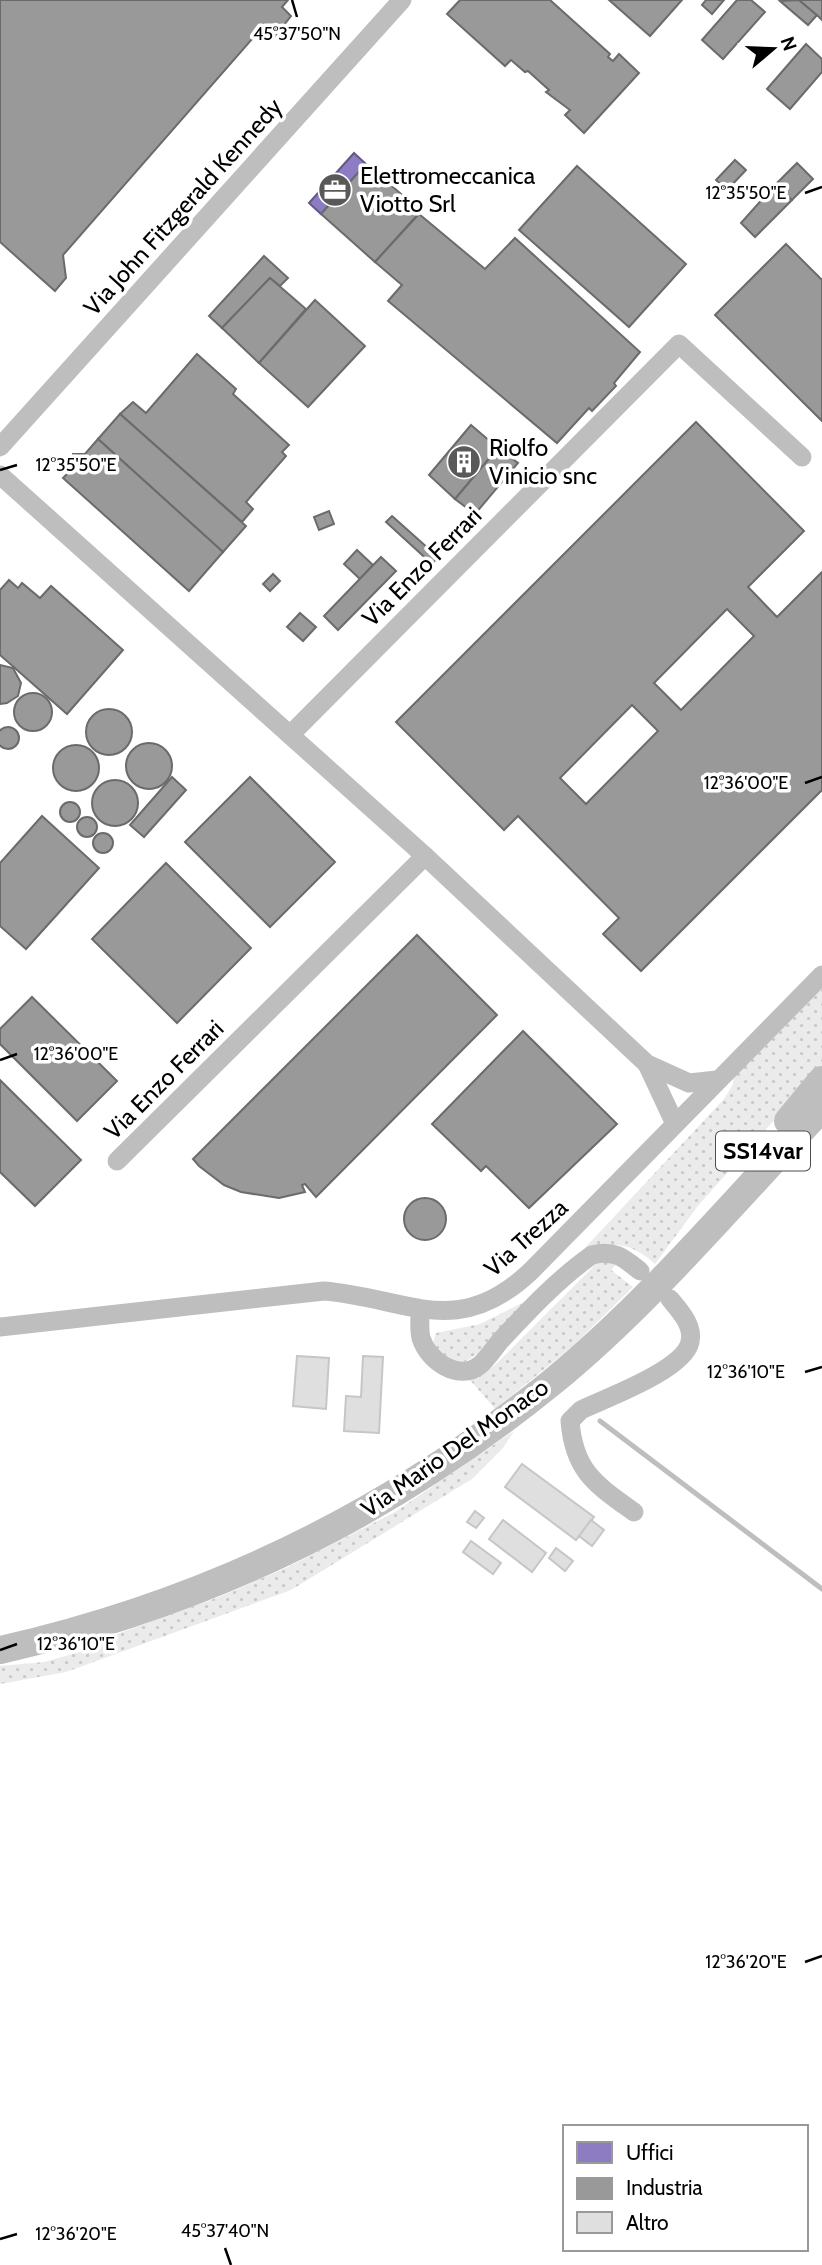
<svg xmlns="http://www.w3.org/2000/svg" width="822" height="2265" font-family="Cabin,sans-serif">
<defs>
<pattern id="grass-dots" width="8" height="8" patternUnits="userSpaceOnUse" patternTransform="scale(1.75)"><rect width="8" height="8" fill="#ebebeb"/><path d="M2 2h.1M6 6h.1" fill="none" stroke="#c8c8c8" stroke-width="1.8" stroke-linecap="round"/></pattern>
</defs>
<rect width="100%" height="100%" fill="#fff"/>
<g fill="url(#grass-dots)">
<path d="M822,983V1066L697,1207L655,1264C631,1242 613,1241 583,1250L724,1099L733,1084L734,1072Z"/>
<path d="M600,1260H620L611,1270L633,1287L574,1345L495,1409L470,1380L494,1366Z"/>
<path d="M528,1300L481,1352L461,1364L444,1359L433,1343L436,1333L480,1324Z"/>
<path d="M514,1431L503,1448L472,1479L291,1590L66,1672L0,1684V1666L44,1662L83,1651L120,1633L219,1597L288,1567L395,1512Z"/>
</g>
<path fill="#8e7cc3" stroke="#635788" stroke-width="2" d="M354,153L366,164L321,214L309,203Z"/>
<g fill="#999" stroke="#6b6b6b" stroke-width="2" fill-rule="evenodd">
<path d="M0,0H288L282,7L291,16L271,41L259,31L63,255L66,278L55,291L0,242Z"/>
<path d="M460,0H550L610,54L608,57L613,61L619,54L639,73L584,133L565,115L570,110L546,92L549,90L528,71L525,72L511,60L505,66L447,14Z"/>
<path d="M609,0H682L650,36Z"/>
<path d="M706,0H724L712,14L702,5Z"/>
<path d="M737,0H751L765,12L723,59L702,40Z"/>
<path d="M799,0L817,15L808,25L780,1Z"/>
<path d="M799,0H822V20L818,16Z"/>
<path d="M806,44L822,59V72L790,109L767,89Z"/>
<path d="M735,160L746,170L727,190L716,180Z"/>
<path d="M797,163L813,179L792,200L775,185Z"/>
<path d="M366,164L421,211L375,262L321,214Z"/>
<path d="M577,166L686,264L629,327L519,230Z"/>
<path d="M775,185L792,200L755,237L741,223Z"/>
<path d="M419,214L485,269L515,238L640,352L614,383L616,386L592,411L589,408L557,443L388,301L402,285L375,262Z"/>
<path d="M786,244L822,280V421L715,315Z"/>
<path d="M264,256L288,278L280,286L270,278L222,328L209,316Z"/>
<path d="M270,278L306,309L259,363L222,328Z"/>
<path d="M315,300L365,346L308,407L259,363Z"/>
<path d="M197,354L236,389L233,394L289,445L282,452L286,456L246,502L253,509L242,522L120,414L133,402L146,413Z"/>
<path d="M120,414L246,526L223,552L98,439Z"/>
<path d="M696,422L804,531L748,587L777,617L822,572V790L641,971L603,934L619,918L518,816L504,830L396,722ZM727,609L754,636L681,710L654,683ZM632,705L658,731L586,804L560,778Z"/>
<path d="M471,425L498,448L455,499L429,475Z"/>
<path d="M98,439L223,552L189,591L63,478L74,467L73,454H85Z"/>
<path d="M498,448L518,463L475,514L455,499Z"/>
<path d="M329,511L334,524L319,530L314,517Z"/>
<path d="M392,516L438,557L432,564L386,522Z"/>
<path d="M357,550L373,565L360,579L344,564Z"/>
<path d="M381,557L396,571L338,630L324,616Z"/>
<path d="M273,574L280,581L270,591L263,584Z"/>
<path d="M9,580L18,588L22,583L40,598L51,586L123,650L67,714L0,655V590Z"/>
<path d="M300,613L316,627L303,641L287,627Z"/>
<path d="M0,665L13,668L21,683L18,696L7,703L0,704Z"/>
<circle cx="33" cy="712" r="19"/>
<circle cx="109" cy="732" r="23"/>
<circle cx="8" cy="738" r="11"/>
<circle cx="149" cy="766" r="23"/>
<circle cx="76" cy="768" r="23"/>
<path d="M172,777L186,790L144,837L130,825Z"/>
<path d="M250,777L335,862L270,927L185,842Z"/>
<circle cx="115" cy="803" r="23"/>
<circle cx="70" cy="812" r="10"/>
<path d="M42,816L99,868L26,949L0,926V863Z"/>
<circle cx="87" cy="827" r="10"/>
<circle cx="103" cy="843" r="10"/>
<path d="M166,863L251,948L177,1023L92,939Z"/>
<path d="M417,935L497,1015L316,1197L305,1184L302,1185L305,1192L279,1198L241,1192L224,1185L199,1166L193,1159Z"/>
<path d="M32,997L117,1081L77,1121L0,1044V1029Z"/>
<path d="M523,1031L617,1124L529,1208L486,1166L481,1171L432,1124Z"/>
<path d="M0,1080L81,1160L35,1206L0,1172Z"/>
<circle cx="425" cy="1219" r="21"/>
</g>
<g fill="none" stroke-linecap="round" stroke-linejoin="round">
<path stroke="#bebebe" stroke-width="5" d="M600,1421L822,1589"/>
</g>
<g fill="#dfdfdf" stroke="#c6c6c6" stroke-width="2">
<path d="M297,1356L329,1358L326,1409L293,1406Z"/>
<path d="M363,1356L383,1357L379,1433L344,1431L346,1396L361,1397Z"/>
<path d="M522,1464L594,1517L576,1540L505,1487Z"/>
<path d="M475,1511L484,1518L476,1528L467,1522Z"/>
<path d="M503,1520L546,1553L532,1572L489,1539Z"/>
<path d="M591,1520L604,1530L592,1546L579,1536Z"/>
<path d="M471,1541L501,1563L493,1574L463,1552Z"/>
<path d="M556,1548L573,1561L565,1571L549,1558Z"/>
</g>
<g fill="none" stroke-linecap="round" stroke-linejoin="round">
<g stroke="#bebebe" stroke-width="19">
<path d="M0,447L402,0"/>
<path d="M0,475L425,856L647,1064L689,1083L717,1080"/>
<path d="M290,735L679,344L802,457"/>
<path d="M647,1064L675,1124"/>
<path d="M117,1161L425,856"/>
<path d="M420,1311C420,1319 419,1330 421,1338C428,1361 459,1382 480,1365C488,1358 494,1348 501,1340C529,1310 559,1278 592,1255C614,1249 624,1258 640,1271"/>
<path d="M0,1327L324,1291C408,1298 457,1341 531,1271L822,975"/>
<path d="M634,1512C595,1484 574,1471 570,1421L581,1410C606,1398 684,1370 690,1342C694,1326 680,1311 670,1299"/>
</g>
<g stroke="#bebebe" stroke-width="28">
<path d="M788,1121L822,1080"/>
<path d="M0,1650C204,1604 389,1515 551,1383C647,1305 736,1199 822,1108"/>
</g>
</g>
<path fill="none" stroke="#000" stroke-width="2.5" d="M292,0L297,17M805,193L822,187M0,470L17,465M805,783L822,777M0,1060L17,1054M805,1372L822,1367M0,1650L17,1644M805,1962L822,1956M0,2239L17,2234M225,2248L231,2265"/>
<defs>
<g id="office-disc" transform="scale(1.75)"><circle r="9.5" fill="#595959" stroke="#fff"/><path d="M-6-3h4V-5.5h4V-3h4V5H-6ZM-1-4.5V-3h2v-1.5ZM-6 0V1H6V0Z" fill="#fff"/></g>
<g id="building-disc" transform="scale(1.75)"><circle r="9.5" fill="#595959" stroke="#fff"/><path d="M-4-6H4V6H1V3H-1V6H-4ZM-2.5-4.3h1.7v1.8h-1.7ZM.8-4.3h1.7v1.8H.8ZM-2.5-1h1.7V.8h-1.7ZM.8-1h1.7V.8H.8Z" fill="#fff"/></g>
</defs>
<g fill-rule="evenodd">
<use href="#office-disc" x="335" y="190"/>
<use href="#building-disc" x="464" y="462"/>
</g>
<g text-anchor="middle" stroke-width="7" stroke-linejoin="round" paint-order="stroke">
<rect fill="#fff" stroke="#4c4c4c" stroke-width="2" x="716" y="1131.5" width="94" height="39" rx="5"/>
<g font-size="23" font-weight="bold" fill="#000">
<text x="763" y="1159">SS14var</text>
</g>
<g font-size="24" fill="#000" stroke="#fff" text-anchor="start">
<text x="360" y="184">Elettromeccanica<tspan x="360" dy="28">Viotto Srl</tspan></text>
<text x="489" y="456">Riolfo<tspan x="489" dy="28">Vinicio snc</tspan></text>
</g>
<g font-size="24" fill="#000" stroke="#fff">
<text transform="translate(183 207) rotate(-48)" y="8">Via John Fitzgerald Kennedy</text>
<text transform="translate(422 567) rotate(-45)" y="8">Via Enzo Ferrari</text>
<text transform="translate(164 1080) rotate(-45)" y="8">Via Enzo Ferrari</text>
<text transform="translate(526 1238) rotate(-42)" y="8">Via Trezza</text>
<text transform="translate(455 1448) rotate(-35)" y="8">Via Mario Del Monaco</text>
</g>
</g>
<g font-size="18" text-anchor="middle" fill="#000" stroke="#fff" stroke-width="7" stroke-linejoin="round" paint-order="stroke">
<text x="297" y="40">45°37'50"N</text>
<text x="746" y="199">12°35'50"E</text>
<text x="76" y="471">12°35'50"E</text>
<text x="746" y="789">12°36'00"E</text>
<text x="76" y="1060">12°36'00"E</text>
<text x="746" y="1378">12°36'10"E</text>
<text x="76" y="1650">12°36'10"E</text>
<text x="746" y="1968">12°36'20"E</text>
<text x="225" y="2237">45°37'40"N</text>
<text x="76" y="2240">12°36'20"E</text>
</g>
<rect x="563" y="2125" width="245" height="126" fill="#ffffff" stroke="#999999" stroke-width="2"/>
<rect x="577" y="2142" width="35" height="21" fill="#8e7cc3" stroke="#999999" stroke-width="2"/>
<text x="626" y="2160" font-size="21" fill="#000000">Uffici</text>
<rect x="577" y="2178" width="35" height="21" fill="#999999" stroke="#999999" stroke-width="2"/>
<text x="626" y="2195" font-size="21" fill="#000000">Industria</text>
<rect x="577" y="2212" width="35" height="21" fill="#dfdfdf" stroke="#999999" stroke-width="2"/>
<text x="626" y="2230" font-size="21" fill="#000000">Altro</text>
<g transform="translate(773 49) rotate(71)" stroke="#ffffff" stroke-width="5" paint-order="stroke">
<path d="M0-5L12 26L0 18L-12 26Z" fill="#000000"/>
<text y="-10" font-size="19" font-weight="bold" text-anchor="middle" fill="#000000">N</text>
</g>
</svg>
